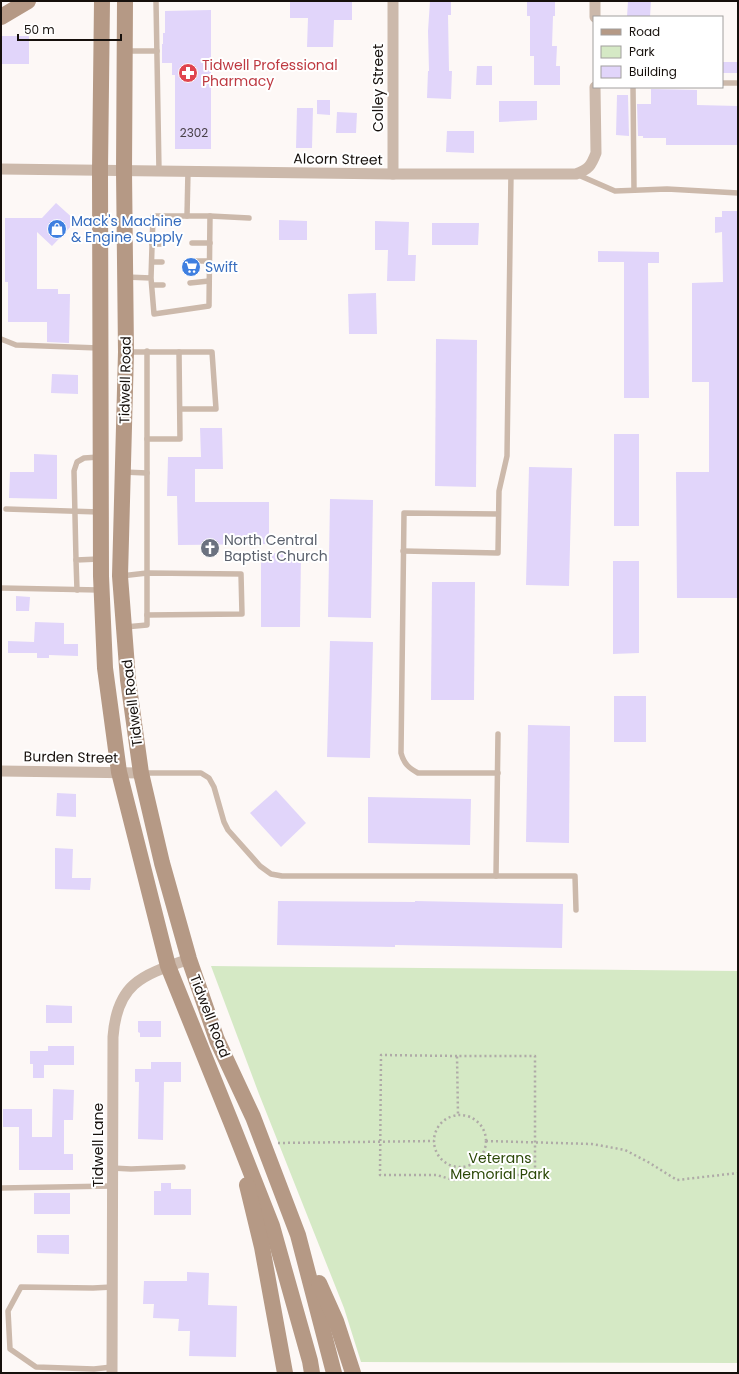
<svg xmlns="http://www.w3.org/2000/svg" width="739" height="1374" font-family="Poppins,sans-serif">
<rect width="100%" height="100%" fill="#fdf8f6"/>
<path fill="#d5e9c5" d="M211,966L738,971V1363L361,1362L344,1308L259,1094Z"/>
<g fill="#e1d5fa">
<path d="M290,1H352V20H334L333,47H307L308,18H290Z"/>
<path d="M430,1H451V15H448L449,71H452L451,99L427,98L428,71H429L428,31Z"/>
<path d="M527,1H555V16H553L552,46H557L556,66H560V85H534V56H530V16H527Z"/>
<path d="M628,1H651L650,17H627Z"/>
<path d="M211,10V149H175V75H172V63H162V44H163V33H165V11Z"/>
<rect x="1" y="36" width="28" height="28"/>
<rect x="722" y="62" width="16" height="11"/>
<path d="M477,66H492V85H476Z"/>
<path d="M651,89L697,90V105L738,106V145H666V138H643V136H638L637,104H651Z"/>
<path d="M617,95H628L629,136L616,135Z"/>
<path d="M317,100H330V115L317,114Z"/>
<path d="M499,101H537V120L499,122Z"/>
<path d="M297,108H313L312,148H296Z"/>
<path d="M337,112L357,113L356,133H336Z"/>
<path d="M447,131H474V153L446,152Z"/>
<path d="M56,203L76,221L52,246L37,232V289H58V294H70L69,343L47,342V322H8V282H5V218H42Z"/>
<path d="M722,211H738V598H677L676,472H709V382H692V283L723,282L722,232L715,233V217H722Z"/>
<path d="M279,220L307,221V240H279Z"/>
<path d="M375,221L409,222L408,255H416L415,281H387L388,250H375Z"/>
<path d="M432,223H479L478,245H432Z"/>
<path d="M598,251L659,252V263H648L649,398H624V262H598Z"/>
<path d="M376,293L377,334H349L348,294Z"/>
<path d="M436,339L477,340L476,487L435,486Z"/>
<path d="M52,374L78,375V394L51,393Z"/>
<path d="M200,428H222L223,469H195V502H269V544L178,545L177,496H167L168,457H201Z"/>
<rect x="614" y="434" width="25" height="92"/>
<path d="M34,454L57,455V499L9,498L10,472H34Z"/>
<path d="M529,467L572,468L569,586L526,585Z"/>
<path d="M330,499L373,500L371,618L328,617Z"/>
<path d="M261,553L301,554L300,627H261Z"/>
<path d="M613,561H639V653L613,654Z"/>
<path d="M432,582H475L474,700H431Z"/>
<path d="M16,596L30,597L29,611H16Z"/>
<path d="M35,622L64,623V644H78V656L49,655V658H37V653H8V641L34,642Z"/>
<path d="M330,641L373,642L370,758L327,757Z"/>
<rect x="614" y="696" width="32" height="46"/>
<path d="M528,725L570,726L569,843L526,842Z"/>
<path d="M276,790L306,823L281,847L250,813Z"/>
<path d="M57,793L76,794V817L56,816Z"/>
<path d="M368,797L471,799L470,845L368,843Z"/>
<path d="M55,848L73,849L72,878H91L90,890L55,889Z"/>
<path d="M278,901L415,902V901L563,904L562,948L395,945V947L277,945Z"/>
<path d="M46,1005L72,1006V1023H46Z"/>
<path d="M138,1021H161V1037H140V1033L138,1032Z"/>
<path d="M48,1046H74V1065H44V1078H33V1064H30V1051H48Z"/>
<path d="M151,1062H181V1082H164L163,1140L138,1139L139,1082H135V1069H151Z"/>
<path d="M53,1089L74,1090L73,1120H64V1154H73V1170H19V1127H3V1109H32V1137H52Z"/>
<path d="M161,1183H171V1189H191V1215H154V1191H161Z"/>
<rect x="34" y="1193" width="36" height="21"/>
<path d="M37,1235H69V1254L37,1253Z"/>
<path d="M187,1272L209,1273L208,1305L237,1306L236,1357L189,1356L190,1331H178L179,1319L153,1318L154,1304H143L144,1281H187Z"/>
</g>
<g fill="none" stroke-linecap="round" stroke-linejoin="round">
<g stroke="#afaaa7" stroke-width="2.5" stroke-dasharray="2 3" stroke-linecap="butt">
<path d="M457,1056L381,1055L380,1175H437L453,1180L469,1179L481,1175H535V1056H457L458,1115"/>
<circle cx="460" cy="1141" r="26"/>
<path d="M486,1141L592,1144L625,1150L648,1162L677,1180L738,1173"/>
<path d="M278,1143L434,1141"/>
</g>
<g stroke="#ccb9ab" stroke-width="5.5">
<path d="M156,1L159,171"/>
<path d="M125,51H157"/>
<path d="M722,83H738"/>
<path d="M633,87L634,190"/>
<path d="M576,174L615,191L667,189L738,193"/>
<path d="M187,216L188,171"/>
<path d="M210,216L249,218"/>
<path d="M192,243H210"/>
<path d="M152,244H163"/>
<path d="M193,261H209"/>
<path d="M152,262H162"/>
<path d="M126,277L151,278L154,314L209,306L210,216H153L151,278"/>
<path d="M190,283L209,281"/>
<path d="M152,285H163"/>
<path d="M1,339L16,345L99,348"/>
<path d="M128,352H212L216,409H180"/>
<path d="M147,439H180L179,352"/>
<path d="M123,472L147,473"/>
<path d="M6,509L99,512"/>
<path d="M403,551L498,553L499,491L507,456L511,174"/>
<path d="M76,560L74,471L77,462L84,458L99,457"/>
<path d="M121,576L147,573L241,574L242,614L147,615"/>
<path d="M1,588L99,590"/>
<path d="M77,590L76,560L99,559"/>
<path d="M125,627L147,625V351"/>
<path d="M142,773H201L209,778L214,787L224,822L228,830L260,866L271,874L282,876H575L576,910"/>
<path d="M498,773H418C409,768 404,764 401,753L404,513L498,514"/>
<path d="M496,876L498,734"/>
<path d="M112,1168L131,1169L183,1167"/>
<path d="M1,1188L112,1186"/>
<path d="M112,1367L94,1369L36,1367L10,1349L8,1311L21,1287L93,1288L112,1287"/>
</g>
<g stroke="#ccb9ab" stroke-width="11">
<path d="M595,1V17"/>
<path d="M1,169L393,174H576C589,169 591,166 596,153L595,87"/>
<path d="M393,174V1"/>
<path d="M1,771L141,773"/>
<path d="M112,1373L113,1037C117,982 143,975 189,959"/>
</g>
<g stroke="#b59985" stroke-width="16">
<path d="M102,1L100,170L101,576L105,668L119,772L168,966L231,1122L272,1226L310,1361L312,1373"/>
<path d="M125,1L124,171L126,352L120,576L128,680L141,773L162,863L189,959L217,1040L253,1117L298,1235L334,1373"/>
<path d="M1,17L28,1"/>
<path d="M247,1185L262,1247L285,1373"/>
<path d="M319,1283L336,1321L353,1373"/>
</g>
</g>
<defs>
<g id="pharmacy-disc" transform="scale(1)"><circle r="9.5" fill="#e0444e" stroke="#fff"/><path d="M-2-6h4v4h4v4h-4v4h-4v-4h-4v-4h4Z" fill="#fff"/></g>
<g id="shop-disc" transform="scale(1)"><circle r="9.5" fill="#3f7fe0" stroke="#fff"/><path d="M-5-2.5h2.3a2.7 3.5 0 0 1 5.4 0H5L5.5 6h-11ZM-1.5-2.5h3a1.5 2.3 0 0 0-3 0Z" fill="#fff"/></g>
<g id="supermarket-disc" transform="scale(1)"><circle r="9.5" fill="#3f7fe0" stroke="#fff"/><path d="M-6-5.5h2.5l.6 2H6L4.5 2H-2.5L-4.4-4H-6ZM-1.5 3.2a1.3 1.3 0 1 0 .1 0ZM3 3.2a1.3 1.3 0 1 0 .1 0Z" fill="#fff"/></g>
<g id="church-disc" transform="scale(1)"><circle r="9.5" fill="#6b7280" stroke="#fff"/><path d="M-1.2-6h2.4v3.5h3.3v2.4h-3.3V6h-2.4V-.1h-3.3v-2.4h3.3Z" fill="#fff"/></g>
</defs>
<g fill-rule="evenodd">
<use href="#pharmacy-disc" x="188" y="73"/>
<use href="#shop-disc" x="57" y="229"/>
<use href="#supermarket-disc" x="191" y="267"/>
<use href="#church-disc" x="210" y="548"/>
</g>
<g text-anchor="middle" stroke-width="4" stroke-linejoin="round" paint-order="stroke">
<g font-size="12" fill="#494148">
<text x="194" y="137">2302</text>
</g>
<g font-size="14" fill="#be3a42" stroke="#fff" text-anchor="start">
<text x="202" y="70">Tidwell Professional<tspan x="202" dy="16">Pharmacy</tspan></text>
</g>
<g font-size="14" fill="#16100c" stroke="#fff">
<text transform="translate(378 88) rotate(-90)" y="5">Colley Street</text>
<text transform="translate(338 159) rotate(1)" y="5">Alcorn Street</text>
<text transform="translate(125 380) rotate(-89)" y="5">Tidwell Road</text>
<text transform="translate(132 703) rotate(-97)" y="5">Tidwell Road</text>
<text transform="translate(71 757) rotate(1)" y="5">Burden Street</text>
<text transform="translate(210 1016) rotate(69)" y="5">Tidwell Road</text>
<text transform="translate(98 1145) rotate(-90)" y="5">Tidwell Lane</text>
</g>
<g font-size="14" fill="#366cbe" stroke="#fff" text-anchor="start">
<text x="71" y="226">Mack's Machine<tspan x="71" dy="16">&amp; Engine Supply</tspan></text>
<text x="205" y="272">Swift</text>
</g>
<g font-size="14" fill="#5b616d" stroke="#fff" text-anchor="start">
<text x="224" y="545">North Central<tspan x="224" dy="16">Baptist Church</tspan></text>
</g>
<g font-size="14" fill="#2b4807" stroke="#fff">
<text x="500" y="1163">Veterans<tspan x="500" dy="16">Memorial Park</tspan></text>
</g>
</g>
<rect width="739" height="1374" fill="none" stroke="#16100c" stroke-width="4"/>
<rect x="593" y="16" width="130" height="72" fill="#ffffff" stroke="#a29f9e"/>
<rect x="601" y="29" width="20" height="6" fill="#b59985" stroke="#a29f9e"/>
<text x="629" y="36" font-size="12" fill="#16100c">Road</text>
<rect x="601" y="46" width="20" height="12" fill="#d5e9c5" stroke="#a29f9e"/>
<text x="629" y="56" font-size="12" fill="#16100c">Park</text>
<rect x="601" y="66" width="20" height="12" fill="#e1d5fa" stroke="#a29f9e"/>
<text x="629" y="76" font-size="12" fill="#16100c">Building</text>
<path d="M18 34v6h103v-6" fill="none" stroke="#16100c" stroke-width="2"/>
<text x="24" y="34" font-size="12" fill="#16100c" stroke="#ffffff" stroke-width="3" paint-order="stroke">50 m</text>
</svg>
